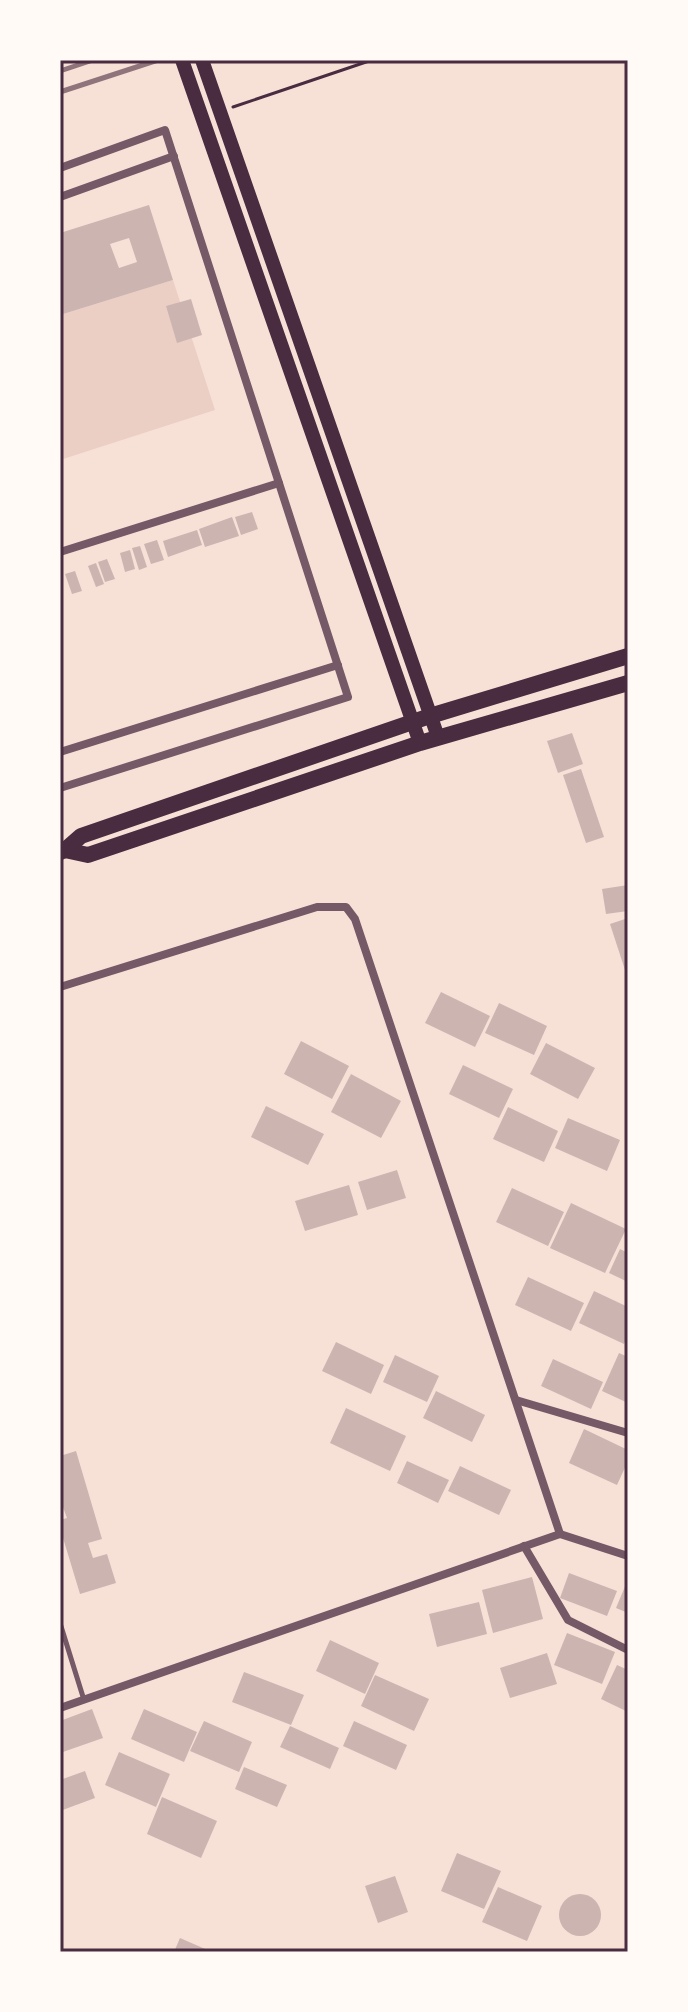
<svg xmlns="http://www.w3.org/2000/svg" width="688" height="2012" font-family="Montserrat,sans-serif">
<rect width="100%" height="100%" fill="#f7e1d7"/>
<path fill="#ebcfc5" d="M173,280L215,410L60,460V315Z"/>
<g fill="#ccb4b1" fill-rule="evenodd">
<path d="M149,205L173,280L60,315V233ZM129,238L137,262L119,268L110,244Z"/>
<path d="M191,299L202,335L177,343L166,306Z"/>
<path d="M252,512L258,529L241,535L235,517Z"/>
<path d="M232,517L239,536L205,547L199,529Z"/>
<path d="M197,530L202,545L168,557L163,541Z"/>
<path d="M157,540L164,560L151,564L144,544Z"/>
<path d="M140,546L147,567L139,570L132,548Z"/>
<path d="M130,550L135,569L125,572L120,553Z"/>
<path d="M107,559L115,579L105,582L98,562Z"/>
<path d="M96,563L104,584L96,587L88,566Z"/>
<path d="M75,571L82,591L72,594L65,574Z"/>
<path d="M572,733L583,764L558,773L547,741Z"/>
<path d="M581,769L604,837L586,843L563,775Z"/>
<path d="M628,885V911L606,914L602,889Z"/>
<path d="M628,918V972L626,973L610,924Z"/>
<path d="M441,992L490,1016L475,1047L425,1023Z"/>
<path d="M499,1003L547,1026L534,1055L485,1033Z"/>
<path d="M301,1041L349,1066L332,1099L284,1074Z"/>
<path d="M546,1043L595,1068L578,1099L530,1074Z"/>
<path d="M463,1065L513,1089L499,1118L449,1094Z"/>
<path d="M351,1074L401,1101L381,1138L331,1112Z"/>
<path d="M266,1106L324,1134L308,1165L251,1137Z"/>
<path d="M508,1107L558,1131L544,1162L493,1139Z"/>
<path d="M568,1118L620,1140L607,1171L555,1148Z"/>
<path d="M397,1170L406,1198L367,1210L358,1182Z"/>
<path d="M349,1185L358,1215L305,1231L295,1201Z"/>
<path d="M512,1188L564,1212L548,1246L496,1222Z"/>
<path d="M571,1203L626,1229L605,1273L550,1248Z"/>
<path d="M620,1249L628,1253V1282L609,1273Z"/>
<path d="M528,1277L584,1303L571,1331L515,1305Z"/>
<path d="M594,1291L628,1307V1335L624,1344L579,1323Z"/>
<path d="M336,1342L384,1365L371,1394L322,1371Z"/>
<path d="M619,1353L628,1357V1403L602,1391Z"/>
<path d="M395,1355L439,1376L427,1402L383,1382Z"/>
<path d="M553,1359L603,1382L591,1409L541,1386Z"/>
<path d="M436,1391L485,1415L472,1442L423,1418Z"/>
<path d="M346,1408L406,1436L390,1471L330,1443Z"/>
<path d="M584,1429L628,1450V1461L617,1485L569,1463Z"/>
<path d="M76,1451L102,1539L88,1543L93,1558L107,1554L116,1583L80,1594L60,1528V1520L67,1518L60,1499V1456Z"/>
<path d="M407,1461L449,1480L438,1503L397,1483Z"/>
<path d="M460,1466L511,1490L499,1515L448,1491Z"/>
<path d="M569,1573L617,1591L607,1616L560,1598Z"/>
<path d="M532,1577L543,1619L493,1633L482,1590Z"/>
<path d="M626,1584L628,1585V1613L616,1608Z"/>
<path d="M479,1602L487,1634L437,1647L429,1614Z"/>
<path d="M567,1633L615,1652L602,1684L554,1665Z"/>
<path d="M330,1640L379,1663L365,1694L316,1671Z"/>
<path d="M547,1653L557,1684L510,1698L500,1668Z"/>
<path d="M617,1665L628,1670V1712L601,1699Z"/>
<path d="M244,1672L304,1695L291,1725L232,1702Z"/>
<path d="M375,1675L429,1699L414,1731L361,1706Z"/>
<path d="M92,1709L103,1738L60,1753V1721Z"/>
<path d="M144,1709L197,1732L184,1762L131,1739Z"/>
<path d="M204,1721L252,1742L239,1772L190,1751Z"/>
<path d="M354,1721L407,1745L396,1770L343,1746Z"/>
<path d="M290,1726L339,1748L330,1769L280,1747Z"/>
<path d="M119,1752L170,1774L156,1807L105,1785Z"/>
<path d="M244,1767L287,1785L277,1807L235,1789Z"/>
<path d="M85,1771L95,1798L60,1811V1780Z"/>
<path d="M162,1797L217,1821L201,1858L147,1834Z"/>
<path d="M457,1853L501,1871L484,1909L441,1891Z"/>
<path d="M395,1876L408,1912L378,1923L365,1886Z"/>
<path d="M498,1887L542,1906L527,1941L482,1922Z"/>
<circle cx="580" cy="1915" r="21"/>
<path d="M180,1938L212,1952H174Z"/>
</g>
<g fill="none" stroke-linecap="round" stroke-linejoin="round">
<path stroke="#4a2c40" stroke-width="3" d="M233,107L372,60"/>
<path stroke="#755966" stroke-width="5" d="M60,1623L84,1700"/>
<g stroke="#755966" stroke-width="8">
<path d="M60,168L165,130L348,697L60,788"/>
<path d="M60,197L174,156"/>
<path d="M60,552L279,483"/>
<path d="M60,752L338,665"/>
<path d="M60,987L317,907H346L355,919L560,1534L60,1708"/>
<path d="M516,1400L628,1433"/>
<path d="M560,1534L628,1556"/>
<path d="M524,1546L568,1620L628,1650"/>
</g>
<g stroke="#4a2c40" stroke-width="14">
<path d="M182,60L420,743"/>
<path d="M202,60L438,737"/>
</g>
<g stroke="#4a2c40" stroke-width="16">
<path d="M65,850L88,855L420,743L628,683"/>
<path d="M60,852L65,850L81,836L430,716L628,656"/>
</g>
<g stroke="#8f747c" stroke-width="5">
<path d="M60,71L93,60"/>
<path d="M60,92L158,60"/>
</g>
</g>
<rect width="688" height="2012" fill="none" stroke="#fffaf5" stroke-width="124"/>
<rect x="62" y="62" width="564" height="1888" fill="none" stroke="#4a2c40" stroke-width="3"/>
</svg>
